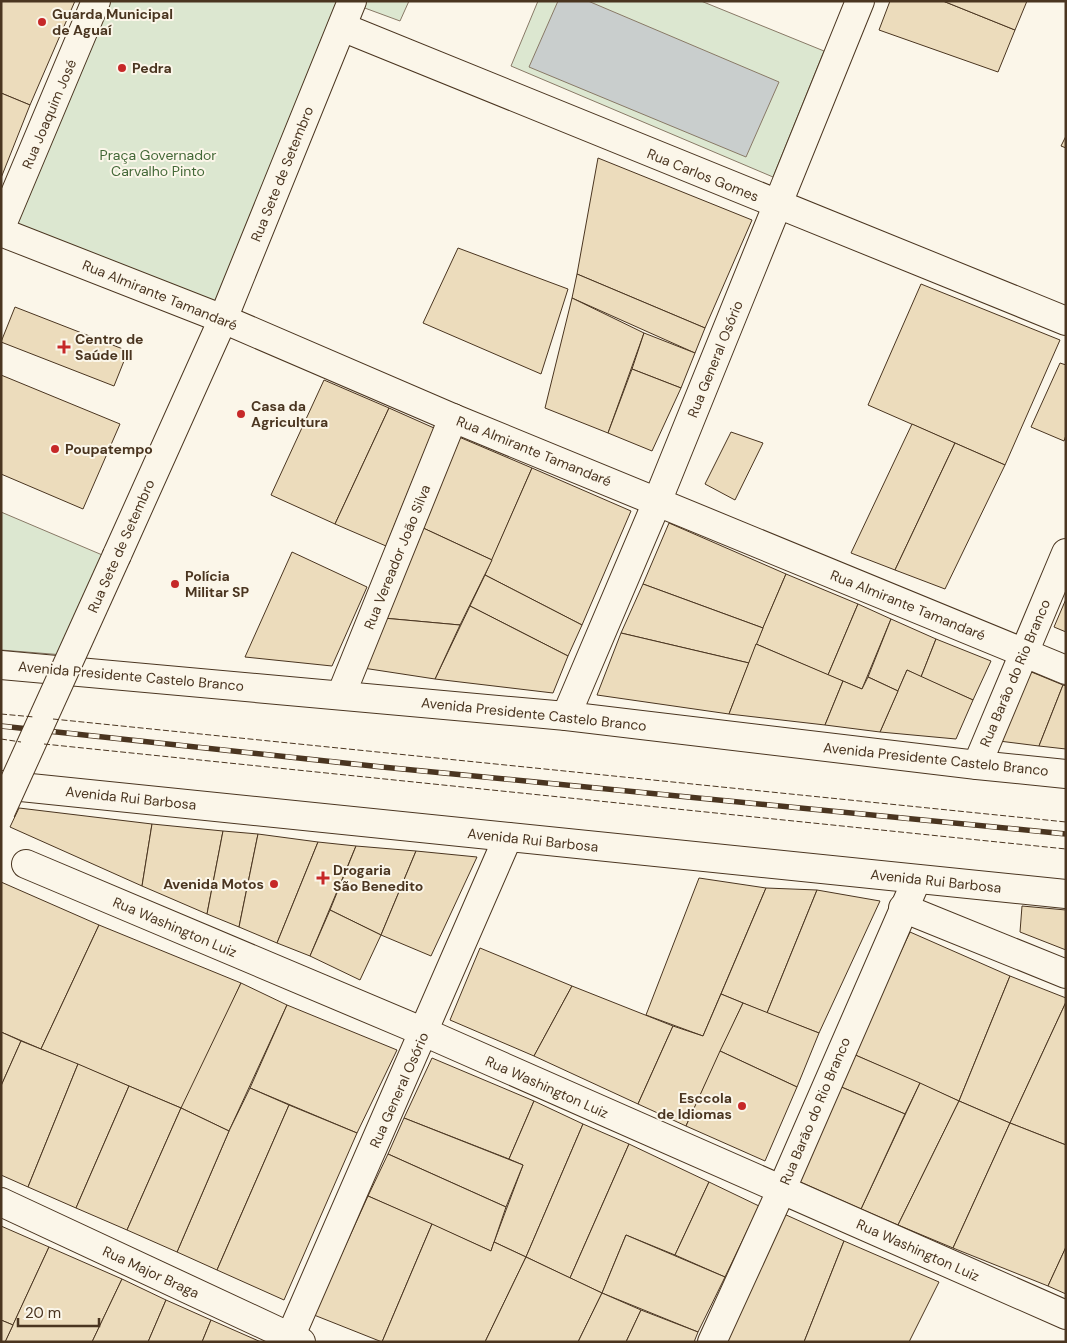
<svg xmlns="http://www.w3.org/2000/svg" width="1067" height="1343" font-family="'DM Sans',sans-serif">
<rect width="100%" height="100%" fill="#fbf6e9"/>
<g fill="#dce7d0" stroke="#887966">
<path d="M96,1H352L223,319L1,227Z"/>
<path d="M365,1H409L400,21L362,7Z"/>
<path d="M538,1H701L824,51L773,177L511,66Z"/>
<path d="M1,512L107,557L64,655L1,650Z"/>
</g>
<path fill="#c9cecd" stroke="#887966" d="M558,1H588L779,82L746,157L529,67Z"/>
<g fill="#ecdcbc" stroke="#4a3520">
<path d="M1,1H75L30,105L1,93Z"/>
<path d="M890,1H943L1015,30L998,72L879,30Z"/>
<path d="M943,1H1027L1015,30Z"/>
<path d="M1,93L30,105L1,178Z"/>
<path d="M1066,136V148L1061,146Z"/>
<path d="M598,158L752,220L705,328L577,274Z"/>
<path d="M458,248L568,289L541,374L423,323Z"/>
<path d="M577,274L705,328L695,353L572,298Z"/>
<path d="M921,284L1060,340L1005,465L868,405Z"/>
<path d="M572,298L644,333L608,433L545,408Z"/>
<path d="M15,307L128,351L114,386L1,342Z"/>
<path d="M644,333L695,353L681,388L632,369Z"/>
<path d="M1060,363L1066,365V435L1064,441L1031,427Z"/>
<path d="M632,369L681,388L652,451L608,433Z"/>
<path d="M1,375L120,424L83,509L1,474Z"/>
<path d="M324,380L389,408L335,524L271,495Z"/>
<path d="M389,408L434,428L386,546L335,524Z"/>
<path d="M912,424L955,443L895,570L851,553Z"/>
<path d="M731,432L763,443L735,500L705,484Z"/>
<path d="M459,437L532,468L492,560L421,527Z"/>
<path d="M955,443L1005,465L945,589L895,570Z"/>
<path d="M532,468L631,511L582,625L485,575Z"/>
<path d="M669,523L786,574L763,628L643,584Z"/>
<path d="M421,527L492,560L460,625L383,618Z"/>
<path d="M292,552L367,587L332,666L245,657Z"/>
<path d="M786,574L858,604L828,675L756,644Z"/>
<path d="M485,575L582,625L568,656L470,606Z"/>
<path d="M643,584L763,628L749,663L621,633Z"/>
<path d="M1066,599V632L1054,627Z"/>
<path d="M858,604L891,619L862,689L828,675Z"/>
<path d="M470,606L568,656L553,693L435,679Z"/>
<path d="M383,618L460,625L435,679L363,668Z"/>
<path d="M891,619L936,639L921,677L907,670L898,691L868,677Z"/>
<path d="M621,633L749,663L729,714L597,695Z"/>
<path d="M936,639L991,661L973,700L921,677Z"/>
<path d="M756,644L843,681L825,725L729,714Z"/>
<path d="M907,670L973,700L956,739L880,732Z"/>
<path d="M1029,671L1063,685L1039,746L999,741Z"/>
<path d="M868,677L898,691L880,732L825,725L843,681L862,689Z"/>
<path d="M1063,685L1066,686V749L1039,746Z"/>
<path d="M19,808L152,824L142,886L10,827Z"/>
<path d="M152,824L223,831L207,914L142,886Z"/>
<path d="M223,831L258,834L239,927L207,914Z"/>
<path d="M258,834L318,842L277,943L239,927Z"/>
<path d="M318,842L356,846L310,956L277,943Z"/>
<path d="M356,846L416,851L381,935L330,910Z"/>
<path d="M416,851L477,857L431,956L381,935Z"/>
<path d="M699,878L766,888L703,1036L646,1015Z"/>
<path d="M1,882L99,925L41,1049L1,1032Z"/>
<path d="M766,888L817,890L767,1013L721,994Z"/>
<path d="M817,890L880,901L819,1033L767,1013Z"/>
<path d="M1022,906L1066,910V950L1020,932Z"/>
<path d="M330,910L381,935L360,980L310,956Z"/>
<path d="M99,925L241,983L188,1100L181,1108L41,1049Z"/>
<path d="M910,932L1010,976L959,1101L853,1054Z"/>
<path d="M480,948L572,986L534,1056L450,1020Z"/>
<path d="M1010,976L1066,998V1002L1010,1123L959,1101Z"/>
<path d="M241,983L287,1005L229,1131L181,1108Z"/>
<path d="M572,986L673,1026L638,1104L534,1056Z"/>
<path d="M721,994L743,1003L686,1126L638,1104L673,1026L703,1036Z"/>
<path d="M1066,1002V1145L1010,1123Z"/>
<path d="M743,1003L819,1033L797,1087L720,1051Z"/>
<path d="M287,1005L397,1050L357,1133L250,1088Z"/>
<path d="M1,1032L21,1041L1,1086Z"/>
<path d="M21,1041L78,1064L28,1187L1,1175V1086Z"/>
<path d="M720,1051L797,1087L765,1161L686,1126Z"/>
<path d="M853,1054L920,1083L905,1114L839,1086Z"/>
<path d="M432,1058L534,1101L509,1159L404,1118Z"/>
<path d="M78,1064L129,1086L76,1208L28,1187Z"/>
<path d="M920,1083L959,1101L898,1225L861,1209Z"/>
<path d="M129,1086L181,1108L127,1230L76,1208Z"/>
<path d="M839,1086L905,1114L861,1209L798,1181Z"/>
<path d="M250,1088L289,1105L217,1270L177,1252L229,1131Z"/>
<path d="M534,1101L583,1124L526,1257L494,1242L523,1165L509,1159Z"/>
<path d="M959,1101L1010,1123L953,1248L898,1225Z"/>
<path d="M289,1105L357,1133L284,1300L217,1270Z"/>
<path d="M181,1108L229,1131L177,1252L127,1230Z"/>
<path d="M404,1118L523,1165L506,1207L388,1154Z"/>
<path d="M1010,1123L1066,1145V1247L1048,1286L953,1248Z"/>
<path d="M583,1124L629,1144L570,1278L526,1257Z"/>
<path d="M629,1144L709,1182L675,1255L626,1235L602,1293L570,1278Z"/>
<path d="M388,1154L506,1207L491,1251L368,1196Z"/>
<path d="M709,1182L759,1206L725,1277L675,1255Z"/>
<path d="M368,1196L432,1224L382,1342L314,1315Z"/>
<path d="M784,1214L844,1241L804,1342H727L725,1340Z"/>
<path d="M432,1224L491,1251L494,1242L526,1257L485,1342H382Z"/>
<path d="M1,1226L49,1247L13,1325L1,1320Z"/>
<path d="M626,1235L725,1277L698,1332L602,1293Z"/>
<path d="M844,1241L939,1282L909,1342H804Z"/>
<path d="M49,1247L122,1279L92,1342H5Z"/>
<path d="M1066,1247V1294L1048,1286Z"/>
<path d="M526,1257L602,1293L578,1342H485Z"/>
<path d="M122,1279L166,1300L148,1342H92Z"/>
<path d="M602,1293L641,1310L626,1342H578Z"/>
<path d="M166,1300L211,1320L202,1342H148Z"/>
<path d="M641,1310L698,1332L694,1342H626Z"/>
<path d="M1,1320L13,1325L5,1342H1Z"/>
<path d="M211,1320L261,1342H202Z"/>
</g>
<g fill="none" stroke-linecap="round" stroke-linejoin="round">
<g stroke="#4a3520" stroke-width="30">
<g id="minor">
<path d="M342,27L1066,321"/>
<path d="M1,227L96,1"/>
<path d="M1,232L223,319L453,418L1066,670"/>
<path d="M117,555L223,319L352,1"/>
<path d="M341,695L453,418"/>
<path d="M566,716L657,502L860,1"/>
<path d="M977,765L1066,553"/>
<path d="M26,864L424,1032L1066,1315"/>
<path d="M903,908L1066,974"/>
<path d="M1,1202L301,1342"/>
<path d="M288,1342L508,837"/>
<path d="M712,1342L781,1191L917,879"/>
</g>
</g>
<g stroke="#4a3520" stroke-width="30">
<g id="major">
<path d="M1,665L566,716L977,765L1066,774"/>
<path d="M1,785L1066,894"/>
</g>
</g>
<use href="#minor" stroke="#fbf6e9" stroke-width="28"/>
<use href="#major" stroke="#fbf6e9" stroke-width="28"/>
<g stroke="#4a3520" stroke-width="5.5">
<path id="rail" d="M1,726L382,767L1066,834"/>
</g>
<use href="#rail" stroke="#fbf6e9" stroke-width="4" stroke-dasharray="11" stroke-linecap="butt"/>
<g stroke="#4a3520" stroke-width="30" stroke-linecap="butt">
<path id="minor-bridge" d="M1,811L117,555"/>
</g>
<use href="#minor-bridge" stroke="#fbf6e9" stroke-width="28"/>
<g stroke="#4a3520" stroke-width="1" stroke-dasharray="6 2.5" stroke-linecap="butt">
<path d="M1,714L34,717"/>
<path d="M53,719L1066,822"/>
<path d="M1,739L21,742"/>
<path d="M44,744L1066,849"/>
</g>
</g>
<g fill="#c62828" stroke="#fbf6e9" stroke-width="2">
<circle cx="42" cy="22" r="5"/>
<circle cx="122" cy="68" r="5"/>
<path d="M61.5 339.5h5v5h5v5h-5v5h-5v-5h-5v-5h5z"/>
<circle cx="241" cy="414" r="5"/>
<circle cx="55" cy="449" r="5"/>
<circle cx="175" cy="584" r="5"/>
<path d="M320.5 870.5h5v5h5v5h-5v5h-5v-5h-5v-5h5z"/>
<circle cx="274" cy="884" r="5"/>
<circle cx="742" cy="1106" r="5"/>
</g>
<g text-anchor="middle" stroke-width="4" stroke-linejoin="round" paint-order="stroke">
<g font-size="14" font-weight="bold" fill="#4a3520" stroke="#fbf6e9" text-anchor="start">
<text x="52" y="19">Guarda Municipal<tspan x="52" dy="16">de Aguaí</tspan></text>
<text x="132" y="73">Pedra</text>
<text x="75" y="344">Centro de<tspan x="75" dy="16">Saúde III</tspan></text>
<text x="251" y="411">Casa da<tspan x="251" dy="16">Agricultura</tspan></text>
<text x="65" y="454">Poupatempo</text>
<text x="185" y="581">Polícia<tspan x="185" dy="16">Militar SP</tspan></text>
<text x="333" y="875">Drogaria<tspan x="333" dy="16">São Benedito</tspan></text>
<text x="264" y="889" text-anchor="end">Avenida Motos</text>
<text x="732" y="1103" text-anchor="end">Esccola<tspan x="732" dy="16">de Idiomas</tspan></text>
</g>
<g font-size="14" fill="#4a3520" stroke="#fbf6e9">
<text transform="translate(49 114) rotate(-67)" y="5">Rua Joaquim José</text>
<text transform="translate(282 174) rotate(-68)" y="5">Rua Sete de Setembro</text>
<text transform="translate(703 175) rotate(22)" y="5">Rua Carlos Gomes</text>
<text transform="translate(160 295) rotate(22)" y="5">Rua Almirante Tamandaré</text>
<text transform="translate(715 359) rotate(-68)" y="5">Rua General Osório</text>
<text transform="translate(534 451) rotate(22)" y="5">Rua Almirante Tamandaré</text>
<text transform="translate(121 546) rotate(-66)" y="5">Rua Sete de Setembro</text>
<text transform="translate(397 557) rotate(-68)" y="5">Rua Vereador João Silva</text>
<text transform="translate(908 605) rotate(22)" y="5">Rua Almirante Tamandaré</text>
<text transform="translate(1015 673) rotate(-67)" y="5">Rua Barão do Rio Branco</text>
<text transform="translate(131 676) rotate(5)" y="5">Avenida Presidente Castelo Branco</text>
<text transform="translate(534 714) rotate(6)" y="5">Avenida Presidente Castelo Branco</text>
<text transform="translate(936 759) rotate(6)" y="5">Avenida Presidente Castelo Branco</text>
<text transform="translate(131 798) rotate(6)" y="5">Avenida Rui Barbosa</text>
<text transform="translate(533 840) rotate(6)" y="5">Avenida Rui Barbosa</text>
<text transform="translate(936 881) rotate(6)" y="5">Avenida Rui Barbosa</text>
<text transform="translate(175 927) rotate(23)" y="5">Rua Washington Luiz</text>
<text transform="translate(547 1087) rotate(24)" y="5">Rua Washington Luiz</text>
<text transform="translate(399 1090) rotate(-66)" y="5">Rua General Osório</text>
<text transform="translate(815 1111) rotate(-67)" y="5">Rua Barão do Rio Branco</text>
<text transform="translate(918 1250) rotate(24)" y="5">Rua Washington Luiz</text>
<text transform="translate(151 1272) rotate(25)" y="5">Rua Major Braga</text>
</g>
<g font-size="14" fill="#436837" stroke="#fbf6e9">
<text x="158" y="160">Praça Governador<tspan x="158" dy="16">Carvalho Pinto</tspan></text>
</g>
</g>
<rect width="1067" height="1343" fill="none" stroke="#4a3520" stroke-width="5"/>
<path d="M18 1318v8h81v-8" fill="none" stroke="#4a3520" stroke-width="2.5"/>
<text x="25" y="1318" font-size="15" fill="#4a3520" stroke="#fbf6e9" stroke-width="4" paint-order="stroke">20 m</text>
</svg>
